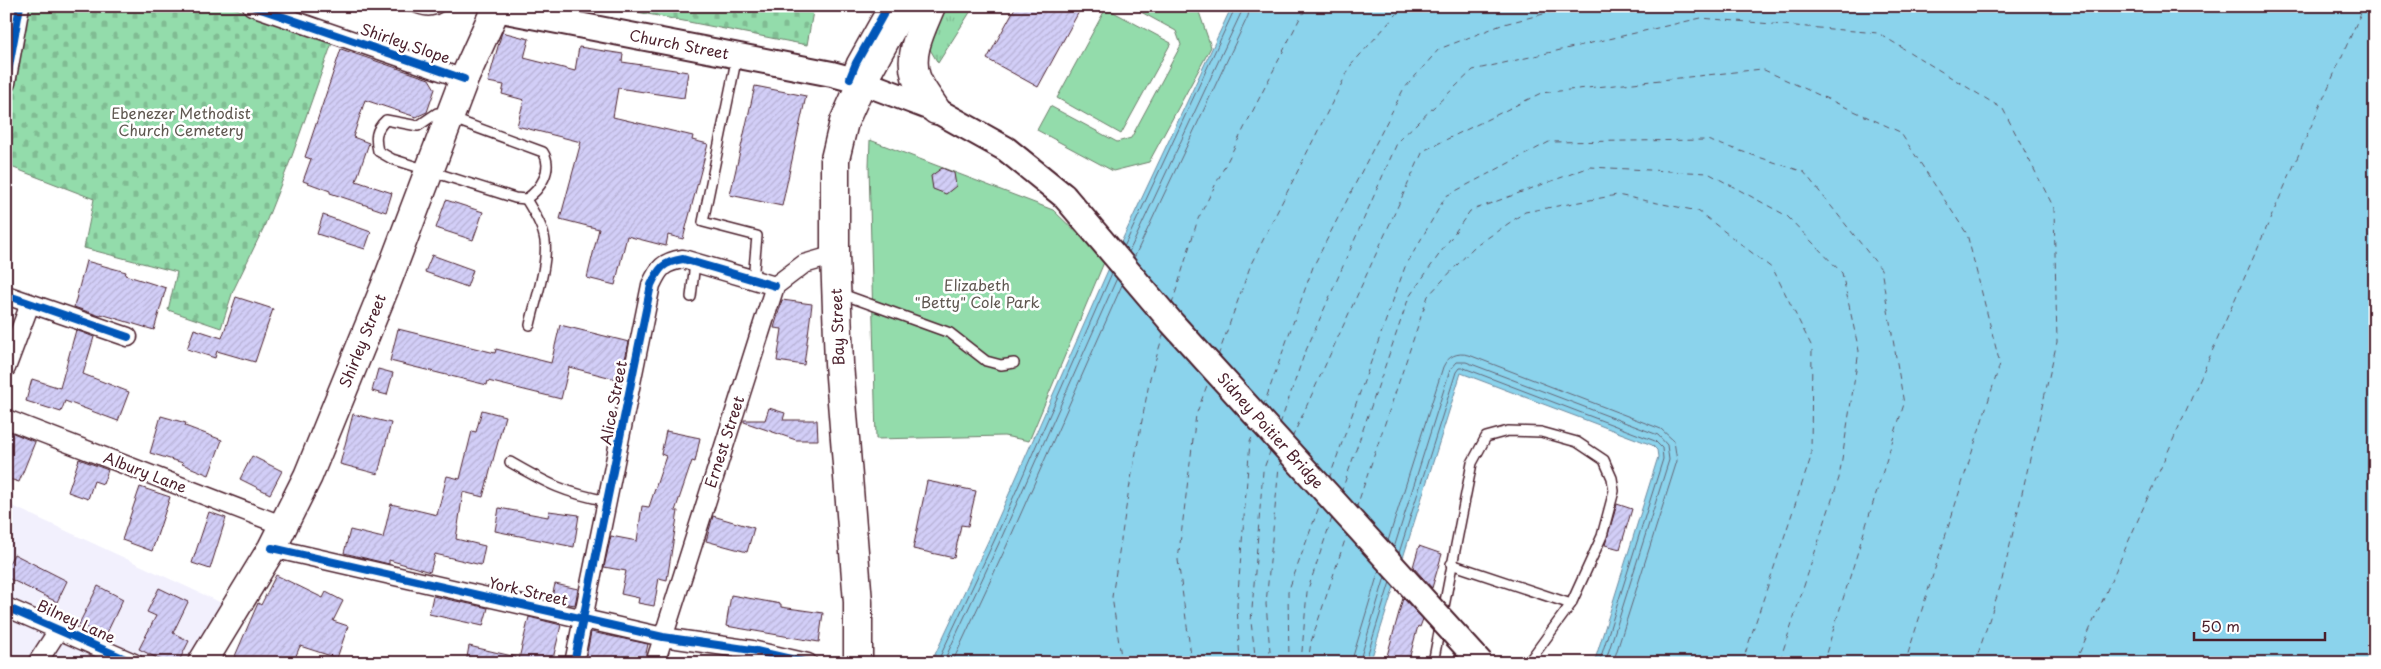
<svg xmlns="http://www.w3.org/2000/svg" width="2381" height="669" font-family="'Playpen Sans',sans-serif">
<defs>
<pattern id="grass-tufts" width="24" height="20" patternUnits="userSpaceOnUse" patternTransform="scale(1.25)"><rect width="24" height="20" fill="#93dcab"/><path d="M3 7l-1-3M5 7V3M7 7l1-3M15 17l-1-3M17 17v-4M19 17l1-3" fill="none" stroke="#80bc93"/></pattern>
<pattern id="cemetery-stones" width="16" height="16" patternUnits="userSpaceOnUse" patternTransform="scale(1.25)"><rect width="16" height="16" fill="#93dcab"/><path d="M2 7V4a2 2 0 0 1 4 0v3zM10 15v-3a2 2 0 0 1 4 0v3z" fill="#80bc93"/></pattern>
<pattern id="building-hatch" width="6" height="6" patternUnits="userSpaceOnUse" patternTransform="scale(1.25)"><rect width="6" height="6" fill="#d2cef7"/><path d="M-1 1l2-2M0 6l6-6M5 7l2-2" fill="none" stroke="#b6b0d4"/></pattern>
</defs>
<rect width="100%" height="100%" fill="#fff"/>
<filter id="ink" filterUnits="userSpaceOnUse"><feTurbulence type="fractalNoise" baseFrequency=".02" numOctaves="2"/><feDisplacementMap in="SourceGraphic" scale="10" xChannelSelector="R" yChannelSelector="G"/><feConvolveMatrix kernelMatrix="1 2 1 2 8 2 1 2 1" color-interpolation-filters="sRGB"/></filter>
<g filter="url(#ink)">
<path fill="#f2f0fd" d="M6,503L226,605L190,663H6Z"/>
<path fill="url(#grass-tufts)" stroke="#6e7e6b" d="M945,6H974L938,63L925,41Z"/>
<g fill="url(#cemetery-stones)" stroke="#6e7e6b">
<path d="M26,6H228L332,43L292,156L264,227L233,291L221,328L168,310L177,272L84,248L94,199L6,165V110Z"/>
<path d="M628,6H814L807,45L627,10Z"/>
</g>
<g fill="#93dcab" stroke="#6e7e6b">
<path d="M1130,6H1188L1199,12L1211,47L1149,162L1113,171L1037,130L1050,106L1117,142L1131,138L1181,45L1176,31Z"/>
<path d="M1106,8L1171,43L1121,134L1057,98Z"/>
<path d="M870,140L1053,210L1105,260L1029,441L1004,436L876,439L869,165Z"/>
</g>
<path fill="#8bd3ec" stroke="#718b9f" d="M1232,6H2375V663H1594L1658,457L1657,450L1652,445L1461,373L1370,663H931L990,537L1109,268Z"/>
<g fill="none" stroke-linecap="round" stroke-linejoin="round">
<g stroke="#646778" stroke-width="1">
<path d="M1124,247L1236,6"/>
<path d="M1129,252L1241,13L1242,6"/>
<path d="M1134,258L1248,16L1250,6"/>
<path d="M1388,541L1443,367C1448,356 1457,352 1469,355L1661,429L1674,441L1677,461L1613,663"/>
<path d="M1394,548L1450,370L1457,362H1466L1658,435L1667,445L1669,460L1605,663"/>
<path d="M1399,553L1456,372L1459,368H1464L1655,441L1662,448L1663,459L1599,663"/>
<path d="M937,663L995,539L1112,273"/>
<path d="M943,663L1000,541L1117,278"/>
<path d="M952,663L1007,545L1122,285"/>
<path d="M1351,663L1379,570"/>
<path d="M1359,663L1385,577"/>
<path d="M1365,663L1390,582"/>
</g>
<g stroke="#5e5565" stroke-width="1" stroke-dasharray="6 5" stroke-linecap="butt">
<path d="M1172,304L1198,219L1300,18L1308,6"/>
<path d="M1218,356L1251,264L1351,65L1404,6"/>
<path d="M1263,407L1313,267L1403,90L1439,49L1504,24L1575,6"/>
<path d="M1280,424L1304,355L1398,141L1473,70L1701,18L1878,33L2003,109L2054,208L2057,342L2001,584L1975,663"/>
<path d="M1292,438L1423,151L1541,93L1762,69L1900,132L1967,234L2000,364L1905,663"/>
<path d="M1329,479L1405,267L1446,196L1549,142L1707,140L1804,172L1881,269L1904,404L1823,663"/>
<path d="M1341,493L1409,297L1470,211L1590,167L1708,173L1787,216L1842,273L1859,351L1839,478L1779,663"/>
<path d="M1356,509L1428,296L1473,248L1525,212L1617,195L1698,211L1773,269L1812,347L1811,457L1742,663"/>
<path d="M1122,663L1112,597L1128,495L1150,378L1164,332"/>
<path d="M1192,663L1178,560L1196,415L1209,380"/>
<path d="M1240,663L1237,605L1250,442L1255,430"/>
<path d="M1256,663L1251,622L1263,471L1271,449"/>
<path d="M1271,663L1266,604L1279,466L1282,460"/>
<path d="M1289,663L1288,592L1320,504"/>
<path d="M1301,663L1307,592L1332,518"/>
<path d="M1308,663L1311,642L1347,534"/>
<path d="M2075,663L2364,6"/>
</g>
</g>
<g fill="url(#building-hatch)" stroke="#4a1f2b">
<path d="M1016,6H1082L1038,87L987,59Z"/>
<path d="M502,32L529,39L524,58L575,71L579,47L623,54L622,62L688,72L684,98L618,88L613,117L693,136L692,140L708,144L683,239L668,235L666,246L627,236L615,285L587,278L599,229L560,219L581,142L517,126L524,100L502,94L504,85L488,82Z"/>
<path d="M341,49L429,79L435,89L427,112L416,117L365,100L353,137L369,143L356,181L392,193L386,212L330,193V191L303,181L311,159L305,157Z"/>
<path d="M755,86L806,96L782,206L730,195Z"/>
<path d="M942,168L954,173L956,186L946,194L933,189L931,176Z"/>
<path d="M446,200L483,212L473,240L436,228Z"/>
<path d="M323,215L371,232L365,249L317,234Z"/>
<path d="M432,255L473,270L467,287L425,272Z"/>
<path d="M86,261L126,272L125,275L166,288L154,330L101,314L100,316L74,307Z"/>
<path d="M236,297L273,309L255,362L217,351L215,358L187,349L194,329L222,338Z"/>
<path d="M782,300L812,304L804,365L777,361L782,329L774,328Z"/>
<path d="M560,325L629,342L620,380L569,367L561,399L488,381L487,385L390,361L398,329L495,353L496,349L551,363Z"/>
<path d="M76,330L94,337L83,374L129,392L118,421L65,401L61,412L26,401L32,379L60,388Z"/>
<path d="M378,369L393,373L387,395L372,391Z"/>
<path d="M769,408L785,413L783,420H817L818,440H796L744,422V420H765Z"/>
<path d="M482,410L505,416L483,497L463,492L456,539L485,546L481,565L435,554L430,572L389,560V564L344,553L350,530L383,538L391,504L437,515L447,476L460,479L472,431L476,432Z"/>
<path d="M353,414L391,423L378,474L340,464Z"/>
<path d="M161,416L186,423L185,426L222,440L209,475L182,464L183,463L150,453Z"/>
<path d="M6,430L35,442L19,482L6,478Z"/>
<path d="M666,431L700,438L695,462L692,461L675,511H678L667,580L659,578L654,606L638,603L639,598L621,594L626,571L604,567L611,536L637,541L642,506L649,507L666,456L661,454Z"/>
<path d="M252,456L282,471L270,494L240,479Z"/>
<path d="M79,459L108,470L103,484L94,481L88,499L68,492Z"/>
<path d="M927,481L976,491L968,526L961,525L954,558L913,549Z"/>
<path d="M140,487L170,497L152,551L122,540Z"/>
<path d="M1617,504L1632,509L1620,549L1605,545Z"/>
<path d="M499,508L548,517L549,511L579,515L574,547L495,531Z"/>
<path d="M209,512L226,518L210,569L192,563Z"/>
<path d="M713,516L754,528L747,552L706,541Z"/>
<path d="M1419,546L1442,554L1432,588L1413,567Z"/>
<path d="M14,554L67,581L57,602L6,577V569Z"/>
<path d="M276,575L323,598L326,592L343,601L333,621L348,626L337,658L300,646L293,663H232L258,603L261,605Z"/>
<path d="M555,584L578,589L575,605L551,601Z"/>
<path d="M98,586L123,599L105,637L79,624Z"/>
<path d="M159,588L188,602L173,633L189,641L178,663H167L139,649L156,616L147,612Z"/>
<path d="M731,595L781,604V607L823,613L819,642L726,626Z"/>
<path d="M433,596L488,608L483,626L429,614Z"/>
<path d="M1403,598L1423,619L1420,627L1418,626L1408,663H1385Z"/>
<path d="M529,617L561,625L552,663H518Z"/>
<path d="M591,632L648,644L644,663H585Z"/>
<path d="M469,646L516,657L515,663H466Z"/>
</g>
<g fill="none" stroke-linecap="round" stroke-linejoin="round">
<g stroke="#4a1f2b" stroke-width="12">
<g id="lane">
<path d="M411,6C423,11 431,14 441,6"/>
<path d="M737,56L703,222L757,236L754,269L757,281"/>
<path d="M437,113L543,152C554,169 540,190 526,199L515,198L392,159L378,151C375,138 375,130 386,120L418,126Z"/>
<path d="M526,199C534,213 543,226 545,241C548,265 535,302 530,325"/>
<path d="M839,293L950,333L986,361L1001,365L1014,363"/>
<path d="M691,297L695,263"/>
<path d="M510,462C548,484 565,493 608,501"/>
<path d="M1451,564L1571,604"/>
<path d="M1433,663L1472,463L1486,437L1508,431L1541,432L1577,442L1604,460L1612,478L1614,491L1602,536L1571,604L1528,663"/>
</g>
</g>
<g stroke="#4a1f2b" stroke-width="21">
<g id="street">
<path d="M252,6L464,79"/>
<path d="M850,78L856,63L888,6"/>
<path d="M6,83L20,6"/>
<path d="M6,295L128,337"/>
<path d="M6,368L30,304"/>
<path d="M6,419L284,526"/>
<path d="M272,548L663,637L752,650L808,663"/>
<path d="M6,607L134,663"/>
<path d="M37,663L59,629"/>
<path d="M574,663L651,285C659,268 663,262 683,259L775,286"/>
<path d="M655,663L775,286L804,264L835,255"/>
</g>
</g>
<g stroke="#4a1f2b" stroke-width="28">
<path id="secondary" d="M496,9L832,74L862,82L936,110L1006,149L1064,196"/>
</g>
<g stroke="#4a1f2b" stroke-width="31">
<g id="highway">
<path d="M931,6C922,28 908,53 916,77C920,89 930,100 936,110"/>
<path d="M202,663L272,548L308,476L385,287L464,79L497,6"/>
<path d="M858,663V602L839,364L835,255V159L844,122L862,82L904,6"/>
</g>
</g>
<use href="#lane" stroke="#fff" stroke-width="9"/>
<use href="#street" stroke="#fff" stroke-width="18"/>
<use href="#secondary" stroke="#fff" stroke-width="24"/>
<use href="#highway" stroke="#fff" stroke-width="28"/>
<g stroke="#4a1f2b" stroke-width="28" stroke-linecap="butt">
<path id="secondary-bridge" d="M1064,196L1172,323L1481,663"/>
</g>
<use href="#secondary-bridge" stroke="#fff" stroke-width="24"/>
<g stroke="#fff" stroke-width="11">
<g id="cycleway">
<path d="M252,6L464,79"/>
<path d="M850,78L856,63L888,6"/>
<path d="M6,83L20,6"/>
<path d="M6,295L128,337"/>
<path d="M272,548L663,637L752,650L808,663"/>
<path d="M6,607L134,663"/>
<path d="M574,663L651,285C659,268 663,262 683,259L775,286"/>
</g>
</g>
<use href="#cycleway" stroke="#0057b8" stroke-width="8"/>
</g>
</g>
<g text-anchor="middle" stroke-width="5" stroke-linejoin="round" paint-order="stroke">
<g font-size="15" fill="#4a1f2b" stroke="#fff">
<text transform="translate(405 44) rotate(19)" y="5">Shirley Slope</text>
<text transform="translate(679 45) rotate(11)" y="5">Church Street</text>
<text transform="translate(838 327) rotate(-92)" y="5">Bay Street</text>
<text transform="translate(363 341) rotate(-68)" y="5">Shirley Street</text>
<text transform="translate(614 403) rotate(-79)" y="5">Alice Street</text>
<text transform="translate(1270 431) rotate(48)" y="5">Sidney Poitier Bridge</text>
<text transform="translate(725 442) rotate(-72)" y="5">Ernest Street</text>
<text transform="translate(145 473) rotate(21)" y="5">Albury Lane</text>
<text transform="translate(528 592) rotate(13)" y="5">York Street</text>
<text transform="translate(76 622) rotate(24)" y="5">Bilney Lane</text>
</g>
<g font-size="15" fill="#605851" stroke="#fff">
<text x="181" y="119">Ebenezer Methodist<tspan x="181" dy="17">Church Cemetery</tspan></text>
<text x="977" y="291">Elizabeth<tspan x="977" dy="17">"Betty" Cole Park</tspan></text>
</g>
</g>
<rect width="2381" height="669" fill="none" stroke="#fff" stroke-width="25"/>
<rect x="12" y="12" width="2356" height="644" fill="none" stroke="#4a1f2b" stroke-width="2" filter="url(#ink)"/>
<path d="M2194 632v8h131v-8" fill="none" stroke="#4a1f2b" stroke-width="2.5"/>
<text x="2201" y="632" font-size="15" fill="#4a1f2b" stroke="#ffffff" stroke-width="4" paint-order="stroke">50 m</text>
</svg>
